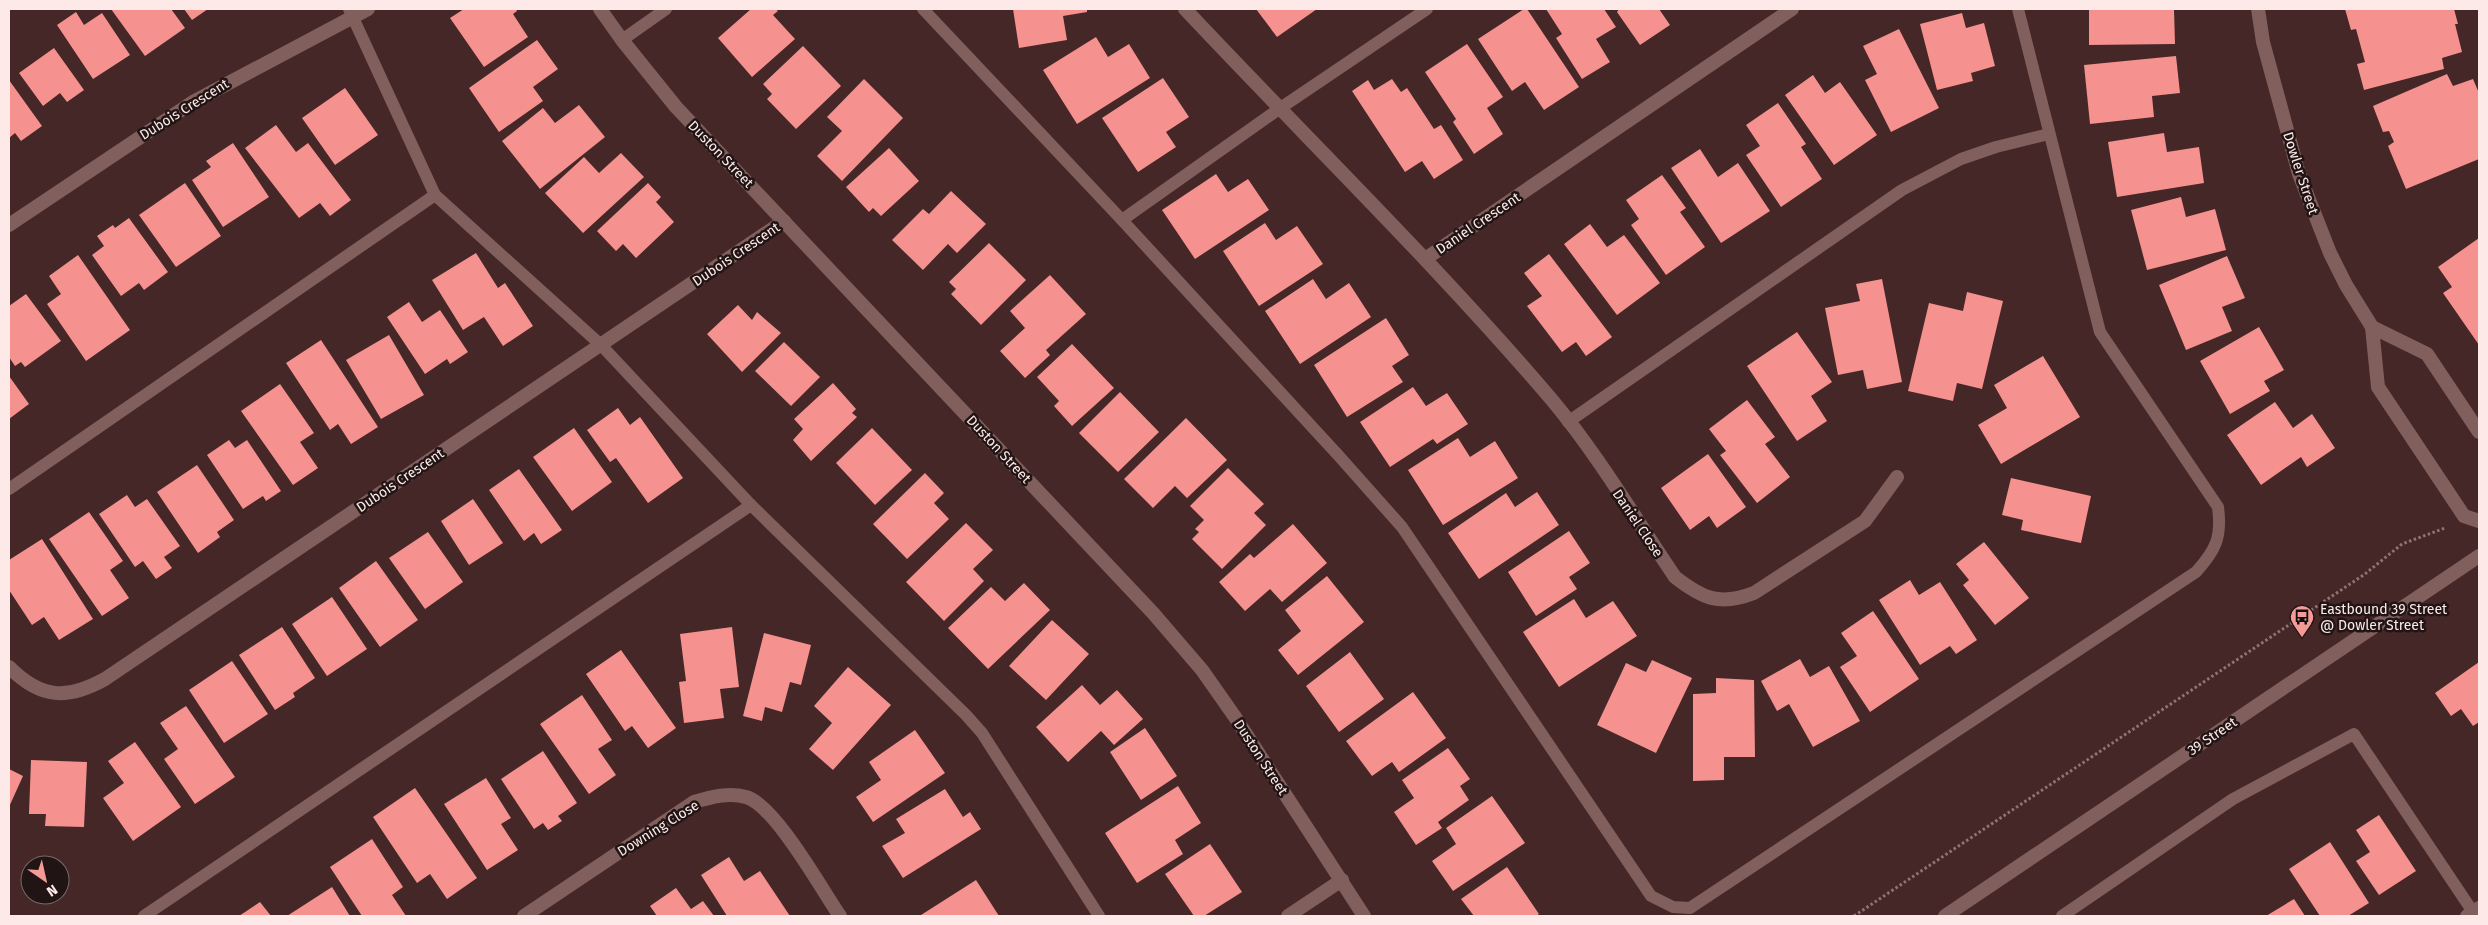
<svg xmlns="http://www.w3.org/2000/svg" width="2488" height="925" font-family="'Fira Sans',sans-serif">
<rect width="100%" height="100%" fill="#442726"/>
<g fill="#f5918e">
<path d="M111,9H171L185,28L145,56Z"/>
<path d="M184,9H208L192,20Z"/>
<path d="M464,9H516L517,11L513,14L528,37L484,67L450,18Z"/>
<path d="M751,9H775L778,11L773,15L795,39L752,77L718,38Z"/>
<path d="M1013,9H1087V12L1063,16L1067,40L1019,48Z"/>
<path d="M1256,9H1317L1277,37Z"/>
<path d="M1524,9H1527L1579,87L1544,110L1525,82L1512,91L1478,39Z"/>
<path d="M1546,9H1604L1616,27L1596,39L1610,62L1582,79L1556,38L1562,34Z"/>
<path d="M1619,9H1659L1670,25L1640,45L1617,12Z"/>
<path d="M2089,9H2174L2175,44L2089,45Z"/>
<path d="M2345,9H2454L2458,24H2455L2462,52L2442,58L2444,69L2364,90L2357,64L2365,62L2356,29L2351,30Z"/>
<path d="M76,12L84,25L102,13L130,55L93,79L57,25Z"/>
<path d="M1962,13L1966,28L1984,23L1995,66L1971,73L1973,81L1937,90L1920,24Z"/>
<path d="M1899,29L1939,108L1891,132L1865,80L1877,74L1863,46Z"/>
<path d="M1096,37L1108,57L1129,44L1150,78L1077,124L1043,70Z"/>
<path d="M537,40L558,69L533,87L543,101L499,132L469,88Z"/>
<path d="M1467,44L1503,97L1487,108L1503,134L1474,154L1453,122L1456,119L1425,72Z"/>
<path d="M803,46L841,86L796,129L767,99L772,94L763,84Z"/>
<path d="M54,48L84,90L67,102L60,93L43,106L19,73Z"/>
<path d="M2176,56L2180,93L2152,96L2154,117L2090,124L2084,65Z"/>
<path d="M2447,74L2453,86L2473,79L2479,93V159L2406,189L2388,146L2394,142L2389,131L2383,132L2373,106Z"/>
<path d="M1813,75L1825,93L1840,82L1877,135L1834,165L1785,95Z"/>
<path d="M1163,78L1189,117L1166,132L1176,147L1138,172L1102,118Z"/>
<path d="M864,79L903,118L842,181L817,156L842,131L827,117Z"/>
<path d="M1392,79L1401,92L1407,88L1434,129L1441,125L1463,160L1434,179L1422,161L1405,172L1352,91L1368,80L1374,90Z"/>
<path d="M9,80L42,126L21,141L15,133L9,138Z"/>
<path d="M345,88L378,135L335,165L302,118Z"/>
<path d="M1778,103L1806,144L1801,147L1822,179L1781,207L1746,155L1760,146L1746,125Z"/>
<path d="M579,105L605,137L540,189L502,141L543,108L555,123Z"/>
<path d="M276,125L296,152L308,143L351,200L330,216L320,203L299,218L245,148Z"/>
<path d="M2164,133L2167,152L2199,147L2204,183L2117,197L2108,142Z"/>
<path d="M233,143L269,197L223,227L192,180L211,167L206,161Z"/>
<path d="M889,148L919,181L881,216L873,208L869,212L846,187Z"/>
<path d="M1700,149L1718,177L1738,163L1770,211L1721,243L1671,168Z"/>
<path d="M621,153L644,177L583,233L545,193L584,157L599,173Z"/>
<path d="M1216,174L1228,192L1248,179L1269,210L1195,259L1162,210Z"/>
<path d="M1662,175L1686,208L1680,212L1705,247L1666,275L1631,225L1639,219L1626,200Z"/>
<path d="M185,183L221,236L176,267L139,215Z"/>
<path d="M648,183L661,197L656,202L674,222L636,258L623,244L616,251L597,231Z"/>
<path d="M951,191L986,224L957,253L948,244L923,270L892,240L923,209L929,214Z"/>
<path d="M2181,197L2186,217L2215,209L2226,250L2147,270L2131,210Z"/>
<path d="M129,218L168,272L144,290L139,283L121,296L92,255L104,246L97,236L113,225L115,228Z"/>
<path d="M1265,223L1276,240L1297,226L1323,264L1259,306L1223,251Z"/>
<path d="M1590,224L1607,247L1624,235L1660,283L1617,315L1564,244Z"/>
<path d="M2479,238V345L2443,293L2452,287L2438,267Z"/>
<path d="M989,243L1026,280L981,325L951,294L956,289L949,282Z"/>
<path d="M476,253L498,288L505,283L533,326L503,346L484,317L463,330L432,280Z"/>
<path d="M1549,254L1612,337L1586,356L1576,342L1562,352L1527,306L1542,296L1524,273Z"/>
<path d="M78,255L130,330L86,361L47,304L61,294L49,276Z"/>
<path d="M2227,256L2245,298L2222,307L2232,331L2186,350L2159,285Z"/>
<path d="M1050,275L1086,314L1046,350L1050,355L1025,378L1000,351L1025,328L1010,311Z"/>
<path d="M1313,279L1326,299L1349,283L1371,317L1300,364L1265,311Z"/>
<path d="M1882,279L1902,382L1867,389L1863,370L1838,375L1825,308L1860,301L1856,284Z"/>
<path d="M1967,292L2003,301L1982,389L1957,383L1953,401L1908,391L1929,303L1963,311Z"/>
<path d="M26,294L61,341L25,367L21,362L15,366L9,357V306Z"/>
<path d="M409,302L422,322L440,310L468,352L450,364L447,359L425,374L387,317Z"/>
<path d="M738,305L752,320L757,312L781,333L742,372L707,334Z"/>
<path d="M1386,318L1409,355L1392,366L1403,382L1347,417L1314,365Z"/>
<path d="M2259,327L2284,370L2264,381L2270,391L2230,414L2200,361Z"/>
<path d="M1797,332L1832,382L1811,396L1827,421L1797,441L1747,366Z"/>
<path d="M389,335L424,395L381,419L346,360Z"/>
<path d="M321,340L378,427L351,444L338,424L330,430L286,363Z"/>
<path d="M784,342L820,377L791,406L755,371Z"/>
<path d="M1072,344L1114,388L1072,426L1054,406L1059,401L1037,377Z"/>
<path d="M2043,356L2080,417L2001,464L1978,425L2007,408L1994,385Z"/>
<path d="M9,376L29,404L9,419Z"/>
<path d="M833,383L856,409L852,413L857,417L811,461L793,440L803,429L794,419Z"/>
<path d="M280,384L314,433L300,442L318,468L293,485L241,411Z"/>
<path d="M1413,387L1426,406L1447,393L1468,424L1437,444L1433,439L1390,467L1360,422Z"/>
<path d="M1120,392L1159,432L1118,472L1079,433Z"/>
<path d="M1747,400L1775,437L1765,444L1790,477L1757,503L1720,455L1726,451L1709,429Z"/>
<path d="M2275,402L2293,428L2312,414L2335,448L2307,467L2301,457L2261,485L2227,435Z"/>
<path d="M618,408L630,425L640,417L683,478L648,503L616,458L610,462L587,430Z"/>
<path d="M1186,418L1227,460L1187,498L1175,486L1153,508L1124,479Z"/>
<path d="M574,428L612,482L572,511L533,457Z"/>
<path d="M872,428L912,470L875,505L836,463Z"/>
<path d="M1458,438L1470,457L1495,441L1518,478L1443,525L1408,470Z"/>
<path d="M229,440L235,448L247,440L281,491L266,501L263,496L243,509L207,455Z"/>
<path d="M1708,454L1746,507L1717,528L1709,516L1690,530L1661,488Z"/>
<path d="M197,465L234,520L217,532L220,537L198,553L157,492Z"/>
<path d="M1228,468L1264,504L1254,513L1266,525L1222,569L1192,539L1199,532L1195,529L1204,520L1190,506Z"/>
<path d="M519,469L562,530L541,544L534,533L524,541L489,490Z"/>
<path d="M925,473L944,493L934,503L949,519L907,559L873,524Z"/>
<path d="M2011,478L2091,496L2081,543L2021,530L2023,520L2002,515Z"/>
<path d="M1537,492L1559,525L1479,579L1448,533L1506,493L1515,507Z"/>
<path d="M127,495L135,507L147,499L180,546L164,557L172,568L156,579L143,561L135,567L99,514Z"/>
<path d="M473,499L503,543L469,565L441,521Z"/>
<path d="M89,512L123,561L110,570L129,598L102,616L49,539Z"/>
<path d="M966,523L993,550L973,569L984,581L944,621L906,582Z"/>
<path d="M1293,524L1327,563L1282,602L1270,589L1245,611L1219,582L1250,554L1254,558Z"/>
<path d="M1569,531L1590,563L1569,577L1577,589L1536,616L1508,572Z"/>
<path d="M428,532L463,582L425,609L389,558Z"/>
<path d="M42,539L93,619L59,640L44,617L32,625L9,590V560Z"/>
<path d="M1984,542L2029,598L1995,625L1963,585L1969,580L1956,564Z"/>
<path d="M376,561L418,620L380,647L339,588Z"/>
<path d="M1327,576L1364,622L1298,675L1278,650L1301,631L1285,610Z"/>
<path d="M1910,580L1919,595L1940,582L1977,640L1956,654L1950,646L1920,665L1879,600Z"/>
<path d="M1024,583L1050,610L988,669L948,628L991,587L1005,601Z"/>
<path d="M332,597L367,649L327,676L292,624Z"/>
<path d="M1574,599L1586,618L1613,601L1637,636L1559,687L1523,632Z"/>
<path d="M1873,611L1919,679L1870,712L1840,667L1857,656L1841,633Z"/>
<path d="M1052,620L1089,654L1046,700L1009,666Z"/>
<path d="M282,627L315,678L293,693L295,697L275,710L239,655Z"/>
<path d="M732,627L739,687L720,689L724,718L684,723L679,682L686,681L680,634Z"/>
<path d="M764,633L811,645L801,685L790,682L782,712L765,707L762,721L743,716Z"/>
<path d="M621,650L676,728L648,748L632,726L625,731L586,674Z"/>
<path d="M1350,652L1384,699L1339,732L1306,686Z"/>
<path d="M1800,659L1810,677L1829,666L1860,721L1813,747L1789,704L1777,711L1761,681Z"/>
<path d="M1652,660L1692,678L1656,753L1597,725L1626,663L1646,672Z"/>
<path d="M232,661L268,714L224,743L189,690Z"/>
<path d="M2479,662V722L2473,726L2461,709L2451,716L2435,693Z"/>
<path d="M848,667L891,705L833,770L809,749L832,723L814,706Z"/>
<path d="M1716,678L1754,680L1755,757H1724V780L1693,781V694L1716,693Z"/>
<path d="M1082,685L1100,705L1117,690L1143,719L1114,745L1101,731L1068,762L1036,727Z"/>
<path d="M1413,692L1446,738L1399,772L1392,762L1372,776L1346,741Z"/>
<path d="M582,695L612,740L598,749L616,775L589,794L540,724Z"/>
<path d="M186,706L235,777L195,804L164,759L178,749L160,723Z"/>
<path d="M1145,728L1177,776L1141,800L1110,752Z"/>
<path d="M915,730L945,773L873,822L856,797L881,780L869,762Z"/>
<path d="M135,742L181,807L133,841L103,798L124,783L108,761Z"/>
<path d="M1448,748L1470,779L1460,786L1469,800L1438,822L1442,828L1416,845L1394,812L1414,798L1402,780Z"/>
<path d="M543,751L577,803L558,816L562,821L548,830L543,823L534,829L501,779Z"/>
<path d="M31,760L87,762L84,827L45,826L46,814H29Z"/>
<path d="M9,769L23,776L9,807Z"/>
<path d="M486,778L511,818L501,824L518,850L487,870L444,804Z"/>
<path d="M1178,786L1201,823L1175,840L1183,854L1137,883L1105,833Z"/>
<path d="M415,788L477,878L447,899L430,874L417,883L373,817Z"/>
<path d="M945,789L963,817L970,812L981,829L903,878L882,846L905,833L896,819Z"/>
<path d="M1492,796L1525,843L1453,891L1432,861L1456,844L1446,828Z"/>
<path d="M2379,815L2416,871L2379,895L2356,861L2370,852L2356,830Z"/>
<path d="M372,839L403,887L392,895L406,916H362L330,867Z"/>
<path d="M2330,842L2369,903L2348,916H2320L2289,869Z"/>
<path d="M1210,844L1242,892L1204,916H1194L1165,874Z"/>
<path d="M729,857L744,881L760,871L790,916H727L701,875Z"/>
<path d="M1507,867L1539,914L1536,916H1474L1461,899Z"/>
<path d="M976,880L999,916H922L921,915Z"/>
<path d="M332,887L350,916H287Z"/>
<path d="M676,888L691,909L703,901L714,916H657L650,906Z"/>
<path d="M2294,899L2305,916H2266Z"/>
<path d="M260,902L271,916H239Z"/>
</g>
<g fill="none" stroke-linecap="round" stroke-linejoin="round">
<path stroke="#8e7574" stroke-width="3" stroke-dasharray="2.5 2.5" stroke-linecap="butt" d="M1854,916L2365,574L2402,544L2445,528"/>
<g stroke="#805f5d" stroke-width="12">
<path d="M349,9L435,195L601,345L751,505L966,715L982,733L1099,916"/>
<path d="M923,9L1122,220L1338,455L1402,527L1651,896L1673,907L1690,908L2196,572C2216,550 2222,537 2218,507L2100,332L2018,9"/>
<path d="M622,40L666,9"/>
<path d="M1122,220L1279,109L1427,9"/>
<path d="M1568,422L1902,190L1961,159L1996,147L2049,134"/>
<path d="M9,489L435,195"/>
<path d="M144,916L751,505"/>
<path d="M2062,916L2233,799L2354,734L2473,912"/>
</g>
<g stroke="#805f5d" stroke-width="14">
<path d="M1185,9C1307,139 1436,264 1552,400C1598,455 1635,518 1675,577C1703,599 1720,606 1754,593L1865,521L1897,477"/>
<path d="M9,225L193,102L368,9"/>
<path d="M1425,259L1792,9"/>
<path d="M9,667C41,699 67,700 105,679L784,221"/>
<path d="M524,916L694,802C711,797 729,792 746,797C775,805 822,890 840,916"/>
<path d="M1288,916L1342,880"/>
<path d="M2467,916L2479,908"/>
</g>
<g stroke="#805f5d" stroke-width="14">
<path d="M600,9L622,40L676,107L1153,613L1202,670L1235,717L1364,916"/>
<path d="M2258,9L2263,42L2299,174L2330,253L2346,285L2372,327L2378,387L2464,516L2479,521"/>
<path d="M2372,327L2427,354L2479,432"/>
<path d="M1945,916L2479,556"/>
</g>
</g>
<defs>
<g id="bus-pin" transform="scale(1.25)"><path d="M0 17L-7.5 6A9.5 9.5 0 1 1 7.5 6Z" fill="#f59b97" stroke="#211414"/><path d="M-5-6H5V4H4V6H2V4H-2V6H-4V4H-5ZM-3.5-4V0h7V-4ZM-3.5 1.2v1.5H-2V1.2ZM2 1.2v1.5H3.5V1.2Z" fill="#111"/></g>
</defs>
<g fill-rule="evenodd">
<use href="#bus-pin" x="2302" y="617"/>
</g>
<g text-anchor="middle" stroke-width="5" stroke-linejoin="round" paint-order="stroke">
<g font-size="14" fill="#fdeae8" stroke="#211414">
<text transform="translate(184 109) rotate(-32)" y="5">Dubois Crescent</text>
<text transform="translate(721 154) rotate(46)" y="5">Duston Street</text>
<text transform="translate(2301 173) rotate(72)" y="5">Dowler Street</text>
<text transform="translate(1478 223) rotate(-34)" y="5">Daniel Crescent</text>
<text transform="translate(736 254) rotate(-34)" y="5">Dubois Crescent</text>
<text transform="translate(999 449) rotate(47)" y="5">Duston Street</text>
<text transform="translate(400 480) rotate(-34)" y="5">Dubois Crescent</text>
<text transform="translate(1638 523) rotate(56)" y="5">Daniel Close</text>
<text transform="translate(2212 736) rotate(-34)" y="5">39 Street</text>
<text transform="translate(1261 757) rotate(57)" y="5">Duston Street</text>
<text transform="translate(658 828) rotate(-32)" y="5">Downing Close</text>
</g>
<g font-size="14" fill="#fdeae8" stroke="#211414" text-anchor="start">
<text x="2320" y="614">Eastbound 39 Street<tspan x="2320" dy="16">@ Dowler Street</tspan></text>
</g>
</g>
<rect width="2488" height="925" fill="none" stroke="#fdeae8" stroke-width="20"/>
<g transform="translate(45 880) rotate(146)"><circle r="24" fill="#211414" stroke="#796a69"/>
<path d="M0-4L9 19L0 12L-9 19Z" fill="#f59b97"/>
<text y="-8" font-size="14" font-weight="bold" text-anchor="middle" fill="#fdeae8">N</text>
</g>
</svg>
